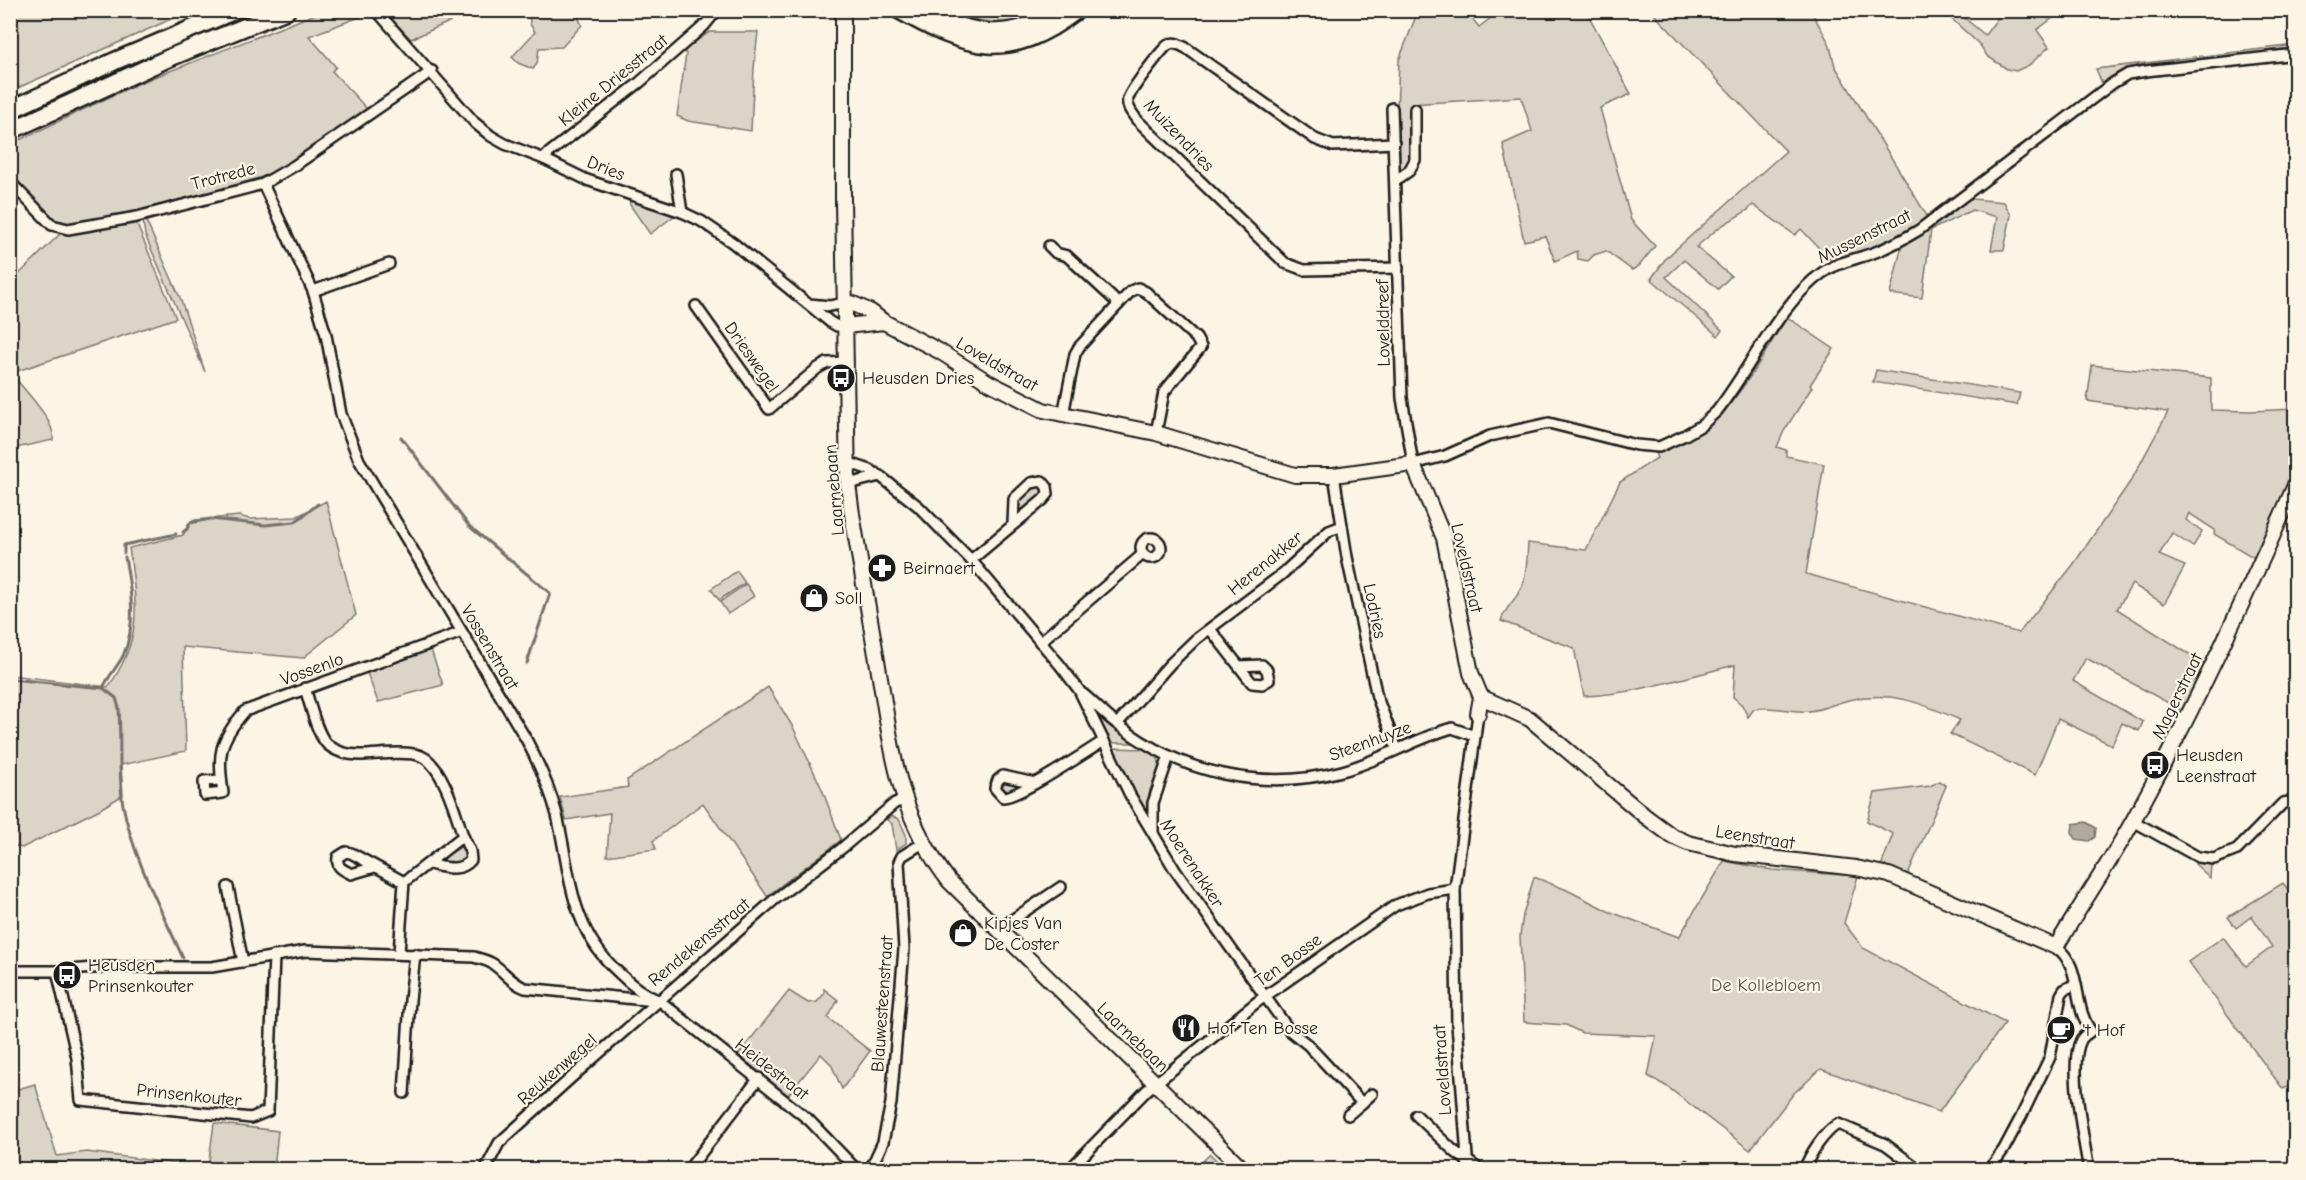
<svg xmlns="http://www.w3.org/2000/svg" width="2306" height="1180" font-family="'Comic Neue',sans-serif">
<rect width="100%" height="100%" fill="#fcf5e5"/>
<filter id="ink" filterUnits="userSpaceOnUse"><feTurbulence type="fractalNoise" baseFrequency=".0167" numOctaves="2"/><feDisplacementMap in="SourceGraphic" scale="12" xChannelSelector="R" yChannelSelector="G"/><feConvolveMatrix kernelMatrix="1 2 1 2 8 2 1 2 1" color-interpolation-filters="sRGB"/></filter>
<g filter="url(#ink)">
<g fill="#dbd5c8" stroke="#7c7872" stroke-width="1.5">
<path d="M369,10L370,13L309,36L336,67L332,71L369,111C340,129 303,159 272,173C244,185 84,229 59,222C41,217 26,186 11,174V144L137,84L323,11Z"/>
<path d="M574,10L582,25L562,47L539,48L537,64L533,69L518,63L512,57L535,32L530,24L529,11Z"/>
<path d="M10,11L11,10L189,11L11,91Z"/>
<path d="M384,11H474L411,39Z"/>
<path d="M943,11H1042C1004,27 981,29 943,11Z"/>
<path d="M1418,11H1466L1479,27L1500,11H1591L1590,18L1631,94L1600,108L1631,220L1655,246L1639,266L1632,270L1606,251L1594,255L1588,261L1578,259L1577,251L1555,261L1545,236L1524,241L1503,144L1532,131L1521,97L1411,104L1413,158L1406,167L1399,172L1397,111L1399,60Z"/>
<path d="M1651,11H1811L1829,43L1835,66L1927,216L1951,197L2004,202L2011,215L2004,250H1991L1997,217L1972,210L1931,230L1922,298L1890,294L1905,233L1864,252L1833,263L1801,229L1795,235L1753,205L1748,210L1721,226L1696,247L1731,276L1718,289L1684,260L1666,277L1722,330L1718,336L1651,279L1666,258L1786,151Z"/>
<path d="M1943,11H1956L1985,35L2000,15L1996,11H2062L2037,30L2049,47L2029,65L2016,71L2007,69L1987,56L1980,45Z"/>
<path d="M710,32H758L754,68L751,131L688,121L677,116L686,54L683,50Z"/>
<path d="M2295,45V49L2162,65L2103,86L2096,69Z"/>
<path d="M629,199L634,200L674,216L650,234L630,205Z"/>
<path d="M135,220L176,318L17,371L11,361L10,283L61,233Z"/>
<path d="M148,220L147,223L181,300L205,372L145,235L143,222Z"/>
<path d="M1787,317L1834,349L1810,385L1812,387L1784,431L1777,447L1786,450V456L1824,464L1806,574L2019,633L2073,565L2132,479L2168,412L2087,401L2092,365L2211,378V410L2251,411L2295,409V471L2256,559L2214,534L2215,530L2189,513L2186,520L2202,531L2193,547L2172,533L2159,555L2185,566L2164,604L2132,584L2117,609L2205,664L2183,711L2086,658L2073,681L2143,722L2139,731L2122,723L2112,745L2058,719L2035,775L1950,734L1960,720C1922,703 1891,690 1849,700C1836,703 1822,710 1809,711C1789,713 1776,705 1754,709L1748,717L1742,705L1733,697L1735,665C1686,677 1635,694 1584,696L1574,648L1501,621C1505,607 1516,600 1522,587C1527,574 1527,557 1528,543L1586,550L1620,482L1657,458L1654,451C1726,433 1751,374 1787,317Z"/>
<path d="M1876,370L2020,393L2017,405L1873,382Z"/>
<path d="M10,371C21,388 56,419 53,440L11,449Z"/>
<path d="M1041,485L1044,488L1043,495L1025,510L1019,508L1017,504C1020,495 1032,486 1041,485Z"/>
<path d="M326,501L356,615L303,658L183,647L186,751L121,765L123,795L100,809L22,848L11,845V675L108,687C143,640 137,603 129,548L183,535L189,523L195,520L240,516L249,519L296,517Z"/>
<path d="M737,571L745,583L719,600L711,589Z"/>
<path d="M746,584L754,596L728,614L720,602Z"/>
<path d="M431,650L443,685L378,702L367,673Z"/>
<path d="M768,687L793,727L822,789L841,840L767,896L703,803L653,841L656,849L607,856L610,813L566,820L560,797L628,787L627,780Z"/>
<path d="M1102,718L1134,743H1110L1099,720Z"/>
<path d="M1112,748L1144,749L1158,758L1160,767L1150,790L1147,812L1143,810Z"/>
<path d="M1006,780L1020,784L1021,785L1010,792H1005L1000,787L1002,783Z"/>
<path d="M1940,781L1946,786L1908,874L1881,866L1893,834L1867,821L1875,793L1930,786Z"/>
<path d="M891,816L899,819L906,835V843L896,850L892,824L887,820Z"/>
<path d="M461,847L465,850L467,857L461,865L444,862L445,856Z"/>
<path d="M1724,861L1772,870L1858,876L1844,923L1863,948L2005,1023L1939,1112L1821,1069L1794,1093L1750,1150L1666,1086L1648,1076L1656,1036L1582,1033L1566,1025L1524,1022L1520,936L1523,915L1534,877L1567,890L1608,911L1679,937Z"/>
<path d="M2197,861L2211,864L2210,878L2195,864Z"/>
<path d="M2283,883L2295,898L2296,1082L2283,1089L2188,962L2223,937L2246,966L2272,947L2252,916L2236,928L2228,917Z"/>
<path d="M824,989L838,1000L828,1018L870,1051L842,1089L831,1064L821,1054L788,1095L738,1055L789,991L808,1003L817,1002L824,994Z"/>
<path d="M35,1084L57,1156L87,1152L208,1168L214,1123L278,1131L274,1169H11V1091Z"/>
<path d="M1210,1154L1225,1169H1195Z"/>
<path d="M1088,1158L1101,1169H1077Z"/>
</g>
<path fill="#b0aba1" stroke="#75726c" stroke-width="1.5" d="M2086,822L2096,828L2095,837L2089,841L2076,839L2072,832L2073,824Z"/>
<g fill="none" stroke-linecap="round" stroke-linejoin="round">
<g stroke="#75726c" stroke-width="3">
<path d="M261,179L272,174"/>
<path d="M157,207L251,182"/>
<path d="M401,437L469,526L550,593L527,663"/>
<path d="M183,532L187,529L190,523L210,519L265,525L295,522L318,504"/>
<path d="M124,553V545L176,534"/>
<path d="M10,679L103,688L116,698L119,708C121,740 118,774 123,805C133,858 161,909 183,958"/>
<path d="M103,688C108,677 117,667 123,656C137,625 131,590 125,557"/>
</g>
<g stroke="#1c1c1c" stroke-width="14">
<g id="street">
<path d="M376,10L475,123L491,136L505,144L544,159L587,180L682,212L701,221L733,243L830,322L837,326H845"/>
<path d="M1392,108L1402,398L1413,464L1445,456L1490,436L1549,423L1636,445L1659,447L1685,435L1702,425L1717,411C1750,369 1779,304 1822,273C1837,262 1857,259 1873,253C1889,247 1904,239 1919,230L2113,83L2128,74L2146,71L2296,54"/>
<path d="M1394,143L1333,146L1315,139L1186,48C1180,45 1174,41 1168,45C1163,48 1128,93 1128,99C1126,107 1133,114 1137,120L1285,263L1304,270L1398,268"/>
<path d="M544,159L549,153L639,83L705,25L717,10"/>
<path d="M676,174L682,212"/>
<path d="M1396,180L1409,171L1415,160V109"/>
<path d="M10,182L52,225L68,229L137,217L263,184L294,166L432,71"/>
<path d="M263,184L313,291L326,335L341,414L359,460L526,739C539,764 550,788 557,815C571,875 569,928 619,973C631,985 644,995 660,1001L809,1120L857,1170"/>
<path d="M1049,246L1056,253L1067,256L1119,304"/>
<path d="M313,291L389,264"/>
<path d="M809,304L830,306L845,303"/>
<path d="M696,306L769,409L818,368L827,363L846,362"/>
<path d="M1063,415L1075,354L1079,347L1131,291L1138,288L1146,292L1196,338L1201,347L1164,392L1156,433"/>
<path d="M847,462L870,470L880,476L918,506L971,560L1060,665L1079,690L1130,795L1175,870L1289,1030L1308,1045L1362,1103L1348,1115"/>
<path d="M1334,475L1347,557L1377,697L1397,749"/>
<path d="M848,484L880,476"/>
<circle cx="1151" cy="548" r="10"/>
<path d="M971,560L1043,500L1048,494L1047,487L1042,481L1031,483L1014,499L1013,525"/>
<path d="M1210,629L1252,683L1262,684L1269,680L1267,670L1262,665L1239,666"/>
<path d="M1040,642L1143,554"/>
<path d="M305,688C310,703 316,733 327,744C337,753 348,755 361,755C377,755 407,750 421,756C443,765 456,814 463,836L404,882L399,953"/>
<path d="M1083,694C1095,704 1105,715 1117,724C1181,774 1263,792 1342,771C1380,761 1414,739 1452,728L1475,736"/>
<path d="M1117,724L1170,664L1196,639L1281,575L1329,531L1342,526"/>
<path d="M221,780L204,781L205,795L223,793C218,754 218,742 245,711L462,632"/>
<path d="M1035,783L1003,776L998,780L995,788L1003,797C1018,798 1087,751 1104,741"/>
<path d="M2133,821L2198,857L2214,859L2237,850L2283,803L2296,801"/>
<path d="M1153,832V803L1169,756"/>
<path d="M429,864C444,867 460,873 471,860L470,851L463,836"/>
<path d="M375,867L351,874C343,869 336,868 338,857L346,852L351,853L404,882"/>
<path d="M228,887L243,962"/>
<path d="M997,930L1061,887"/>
<path d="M2056,947C2083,966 2072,1006 2091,1031C2087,1034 2083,1036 2081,1040C2068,1064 2084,1142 2089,1170"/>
<path d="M10,971H57L106,967H212L305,951L474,957C480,959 487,960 493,964C505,972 511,983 525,988L655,1001"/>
<path d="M57,971L77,1058L81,1100L251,1118L268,1111L274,956"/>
<path d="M404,1093L410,1000L415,954"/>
<path d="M1362,1103L1372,1094"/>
<path d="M1416,1115L1454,1151L1480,1170"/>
<path d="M485,1170L499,1143L572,1077L774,900L841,849L895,803L904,800"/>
<path d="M688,1170L759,1078"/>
<path d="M870,1170L883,1142L891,1103L904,949L899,862L902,856L923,843"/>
<path d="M1069,1170L1147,1090L1257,1002L1396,905L1428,893L1455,889"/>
<path d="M1468,1170L1457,1024L1455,889L1478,714"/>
<path d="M1677,1170L1685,1166L1689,1170"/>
<path d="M1804,1170C1810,1154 1824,1132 1838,1124L1885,1144L1920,1170"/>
<path d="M1989,1170L2004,1149L2021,1117L2050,1057L2061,995L2064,990L2075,984"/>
</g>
</g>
<g stroke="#1c1c1c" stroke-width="18">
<g id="secondary">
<path d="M843,10V201L848,484L852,514C861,567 870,619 879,672C893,753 897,813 949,881L1244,1170"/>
<path d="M845,303H851L871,312L884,322L939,351L988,382L1043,410L1156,433L1295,475H1334L1413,464L1444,538L1471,673L1481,697L1478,714"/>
<path d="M845,326L884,322"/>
<path d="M1481,697L1530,719L1645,816L1672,836L1688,843L1735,854L1856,868L1889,875L2056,947C2081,904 2110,863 2134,819C2194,710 2246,597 2296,483"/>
</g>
</g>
<g stroke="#1c1c1c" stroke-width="21">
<g id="highway">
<path d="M899,10C969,49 1008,63 1077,10"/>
<path d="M923,10C970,35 1012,44 1057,10"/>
<path d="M10,110L115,61L236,10"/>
<path d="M10,131L171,57L287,10"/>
</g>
</g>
<use href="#street" stroke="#fcf5e5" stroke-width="9"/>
<use href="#secondary" stroke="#fcf5e5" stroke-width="14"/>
<use href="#highway" stroke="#fcf5e5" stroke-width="16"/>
</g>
</g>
<defs>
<g id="bus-disc" transform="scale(1.5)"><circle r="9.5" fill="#1c1c1c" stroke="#fcf5e5"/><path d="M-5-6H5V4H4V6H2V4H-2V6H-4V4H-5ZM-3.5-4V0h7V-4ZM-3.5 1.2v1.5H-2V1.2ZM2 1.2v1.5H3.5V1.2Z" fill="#fff"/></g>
<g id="pharmacy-disc" transform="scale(1.5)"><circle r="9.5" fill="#1c1c1c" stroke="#fcf5e5"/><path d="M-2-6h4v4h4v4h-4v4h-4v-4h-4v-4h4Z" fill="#fff"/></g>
<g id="shop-disc" transform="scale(1.5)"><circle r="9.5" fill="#1c1c1c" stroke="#fcf5e5"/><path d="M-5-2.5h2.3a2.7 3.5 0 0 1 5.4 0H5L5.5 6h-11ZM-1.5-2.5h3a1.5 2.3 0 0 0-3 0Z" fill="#fff"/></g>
<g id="restaurant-disc" transform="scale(1.5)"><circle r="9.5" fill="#1c1c1c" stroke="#fcf5e5"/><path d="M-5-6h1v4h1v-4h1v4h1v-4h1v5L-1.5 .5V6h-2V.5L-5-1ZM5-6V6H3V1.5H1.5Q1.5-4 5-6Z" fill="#fff"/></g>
<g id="cafe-disc" transform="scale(1.5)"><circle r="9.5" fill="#1c1c1c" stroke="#fcf5e5"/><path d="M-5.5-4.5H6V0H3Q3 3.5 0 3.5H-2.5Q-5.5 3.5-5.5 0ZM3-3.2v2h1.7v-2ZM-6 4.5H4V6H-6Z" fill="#fff"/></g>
</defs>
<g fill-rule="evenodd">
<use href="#bus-disc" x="841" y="378"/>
<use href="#pharmacy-disc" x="882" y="568"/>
<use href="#shop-disc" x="814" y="598"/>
<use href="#bus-disc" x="2155" y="765"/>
<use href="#shop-disc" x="963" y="933"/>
<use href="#bus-disc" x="67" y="975"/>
<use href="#restaurant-disc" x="1186" y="1028"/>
<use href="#cafe-disc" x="2061" y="1030"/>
</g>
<g text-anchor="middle" stroke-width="4.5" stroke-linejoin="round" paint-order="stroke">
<g font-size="18" fill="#1c1c1c" stroke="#fcf5e5">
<text transform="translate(613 80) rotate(-39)" y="6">Kleine Driesstraat</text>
<text transform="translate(1179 135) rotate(46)" y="6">Muizendries</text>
<text transform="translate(606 168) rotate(22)" y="6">Dries</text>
<text transform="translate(223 176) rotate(-15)" y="6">Trotrede</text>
<text transform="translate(1864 236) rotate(-26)" y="6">Mussenstraat</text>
<text transform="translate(1383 323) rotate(-91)" y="6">Lovelddreef</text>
<text transform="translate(752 357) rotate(55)" y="6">Drieswegel</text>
<text transform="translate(997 364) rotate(30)" y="6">Loveldstraat</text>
<text transform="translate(834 490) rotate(-95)" y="6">Laarnebaan</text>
<text transform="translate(1265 563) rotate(-39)" y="6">Herenakker</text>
<text transform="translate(1467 568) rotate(77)" y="6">Loveldstraat</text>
<text transform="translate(1375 611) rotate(78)" y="6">Lodries</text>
<text transform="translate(490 647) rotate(59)" y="6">Vossenstraat</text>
<text transform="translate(312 669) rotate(-20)" y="6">Vossenlo</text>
<text transform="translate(2177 696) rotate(-64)" y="6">Magerstraat</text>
<text transform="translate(1370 741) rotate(-20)" y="6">Steenhuyze</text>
<text transform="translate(1755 837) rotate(9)" y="6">Leenstraat</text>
<text transform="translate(1192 863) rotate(57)" y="6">Moerenakker</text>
<text transform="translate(699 942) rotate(-40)" y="6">Rendekensstraat</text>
<text transform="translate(1288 960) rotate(-36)" y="6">Ten Bosse</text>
<text transform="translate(882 1004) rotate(-86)" y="6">Blauwesteenstraat</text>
<text transform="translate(1133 1037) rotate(44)" y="6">Laarnebaan</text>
<text transform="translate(557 1069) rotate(-41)" y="6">Reukenwegel</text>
<text transform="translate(772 1069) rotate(38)" y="6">Heidestraat</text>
<text transform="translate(1442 1070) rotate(-94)" y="6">Loveldstraat</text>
<text transform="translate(189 1095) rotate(6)" y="6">Prinsenkouter</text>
</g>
<g font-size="18" fill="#1c1c1c" stroke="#fcf5e5" text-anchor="start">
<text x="862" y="384">Heusden Dries</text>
<text x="903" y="574">Beirnaert</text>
<text x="835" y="604">Soll</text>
<text x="2176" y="761">Heusden<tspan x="2176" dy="21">Leenstraat</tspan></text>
<text x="984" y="929">Kipjes Van<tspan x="984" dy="21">De Coster</tspan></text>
<text x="88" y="971">Heusden<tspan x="88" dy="21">Prinsenkouter</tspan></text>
<text x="1207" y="1034">Hof Ten Bosse</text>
<text x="2082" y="1036">'t Hof</text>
</g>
<g font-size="18" fill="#555450" stroke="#fcf5e5">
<text x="1766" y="991">De Kollebloem</text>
</g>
</g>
<rect width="2306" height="1180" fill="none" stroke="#fcf5e5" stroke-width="36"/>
<rect x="18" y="18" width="2270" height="1144" fill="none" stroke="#1c1c1c" stroke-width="2" filter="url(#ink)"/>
</svg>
